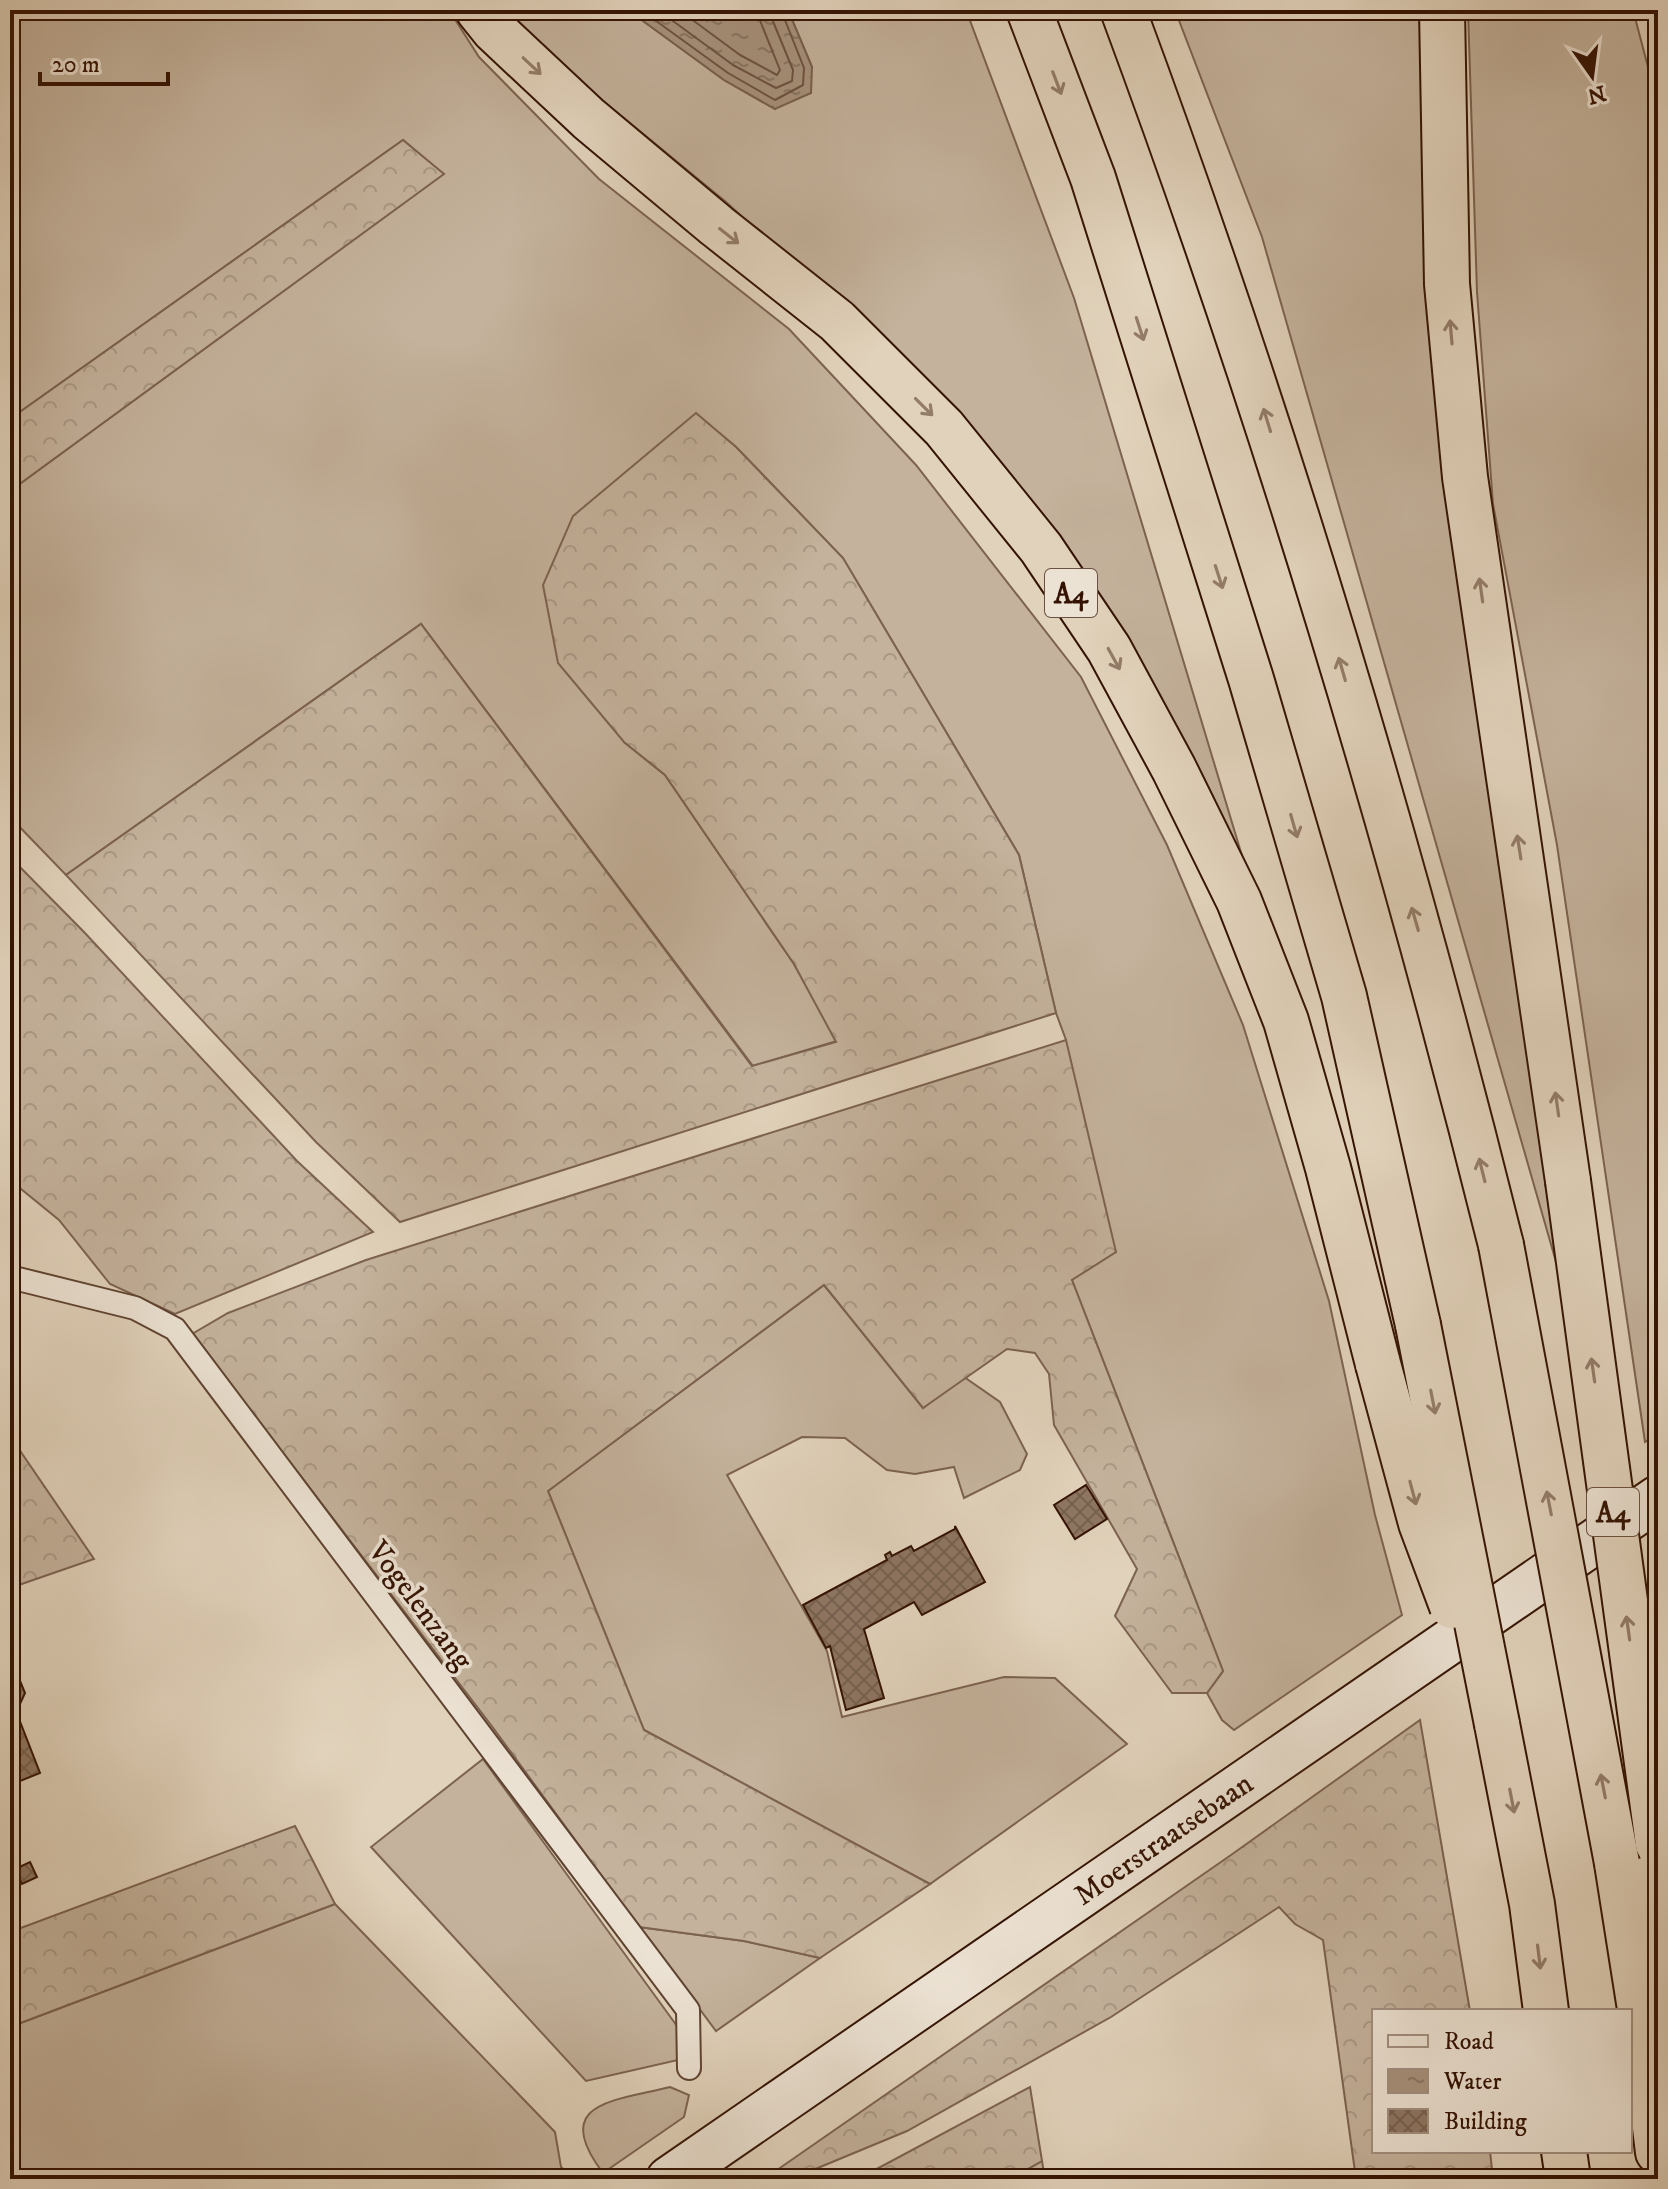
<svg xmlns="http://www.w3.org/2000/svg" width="1668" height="2189" font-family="'IM FELL DW Pica',serif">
<defs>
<pattern id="forest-crowns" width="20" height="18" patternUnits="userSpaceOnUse" patternTransform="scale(2)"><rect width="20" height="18" fill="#c4b29c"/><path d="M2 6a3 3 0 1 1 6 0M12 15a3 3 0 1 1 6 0" fill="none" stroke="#a99885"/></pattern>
<pattern id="water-ripples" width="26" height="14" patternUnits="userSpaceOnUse" patternTransform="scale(2)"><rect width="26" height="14" fill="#a6917c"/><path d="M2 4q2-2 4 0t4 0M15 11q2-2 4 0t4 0" fill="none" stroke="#887563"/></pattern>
<pattern id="building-cross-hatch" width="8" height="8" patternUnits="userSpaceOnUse" patternTransform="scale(2)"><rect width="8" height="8" fill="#8e7663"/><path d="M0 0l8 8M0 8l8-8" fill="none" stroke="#75604f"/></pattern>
</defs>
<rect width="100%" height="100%" fill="#e1d2bb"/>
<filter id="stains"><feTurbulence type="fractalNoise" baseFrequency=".0025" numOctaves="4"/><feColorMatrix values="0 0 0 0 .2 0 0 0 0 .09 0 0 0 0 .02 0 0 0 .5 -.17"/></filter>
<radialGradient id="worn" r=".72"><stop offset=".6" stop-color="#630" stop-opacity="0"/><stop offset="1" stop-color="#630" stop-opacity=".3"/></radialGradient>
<g fill="#c4b29c" stroke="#7c6250" stroke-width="2">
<path d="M10,10H449L479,57L599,179L789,329L916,465L1081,677L1167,845L1243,1025L1329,1301L1375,1515L1402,1615L1234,1730L1222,1720L1207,1693L1223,1671L1072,1280L1066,1040L1056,1013L1019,855L843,558L736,447L696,414L624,742L665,775L794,964L837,1041L753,1066L421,624L66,875L10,817V491L443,174L403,140L10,419Z"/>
<path d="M501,10H628L724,80L775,109L812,67L788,10H966L1074,298L1249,879L931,391L726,202L546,54Z"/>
<path d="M1175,10H1428L1579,1342L1262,237Z"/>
<path d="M1468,10H1633L1658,105V1433L1645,1442L1557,845L1493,504L1477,292Z"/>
<path d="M824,1285L923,1408L964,1377L1000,1402L1027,1454L1020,1470L964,1498L954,1467L915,1474L887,1470L845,1438L802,1437L727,1475L827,1651L842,1717L1004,1677L1055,1678L1127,1744L930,1884L644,1730L548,1491Z"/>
<path d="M483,1759L677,2026L678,2060L586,2081L371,1847Z"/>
<path d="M335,1904L555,2132L561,2167L575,2179H10V2027Z"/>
<path d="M639,1927L744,1941L820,1958L716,2031Z"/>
<path d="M670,2087L689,2095L684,2117L603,2173C549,2102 615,2101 670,2087Z"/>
<path d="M1042,2161L1045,2179H1010Z"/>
</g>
<g fill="url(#forest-crowns)" stroke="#7c6250" stroke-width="2">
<path d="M403,140L444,174L10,491V419Z"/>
<path d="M696,413L736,447L843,558L1019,855L1056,1013L400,1222L316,1142L66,875L421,624L752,1066L836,1042L794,964L665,775L624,742L558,663L543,585L573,516Z"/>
<path d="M10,857L84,932L297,1161L373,1232L175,1314L110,1284L59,1220L10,1180Z"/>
<path d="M1066,1040L1116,1252L1072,1280L1223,1671L1207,1693H1172L1115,1616L1137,1569L1054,1425L1049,1374L1035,1353L1007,1349L923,1408L824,1285L548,1491L644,1730L930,1884L820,1958L744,1941L639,1927L491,1725L192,1334L228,1313L366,1260Z"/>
<path d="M10,1436L94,1559L10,1588Z"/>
<path d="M1420,1720L1470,2011H1374V2151H1490L1493,2179H1356L1323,1940L1295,1924L1279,1907L1111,2017L907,2131L813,2170L799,2179H764L1231,1855Z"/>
<path d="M295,1826L335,1904L10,2027V1932Z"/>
<path d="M1030,2087L1042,2161L1010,2179H858Z"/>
</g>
<path fill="url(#water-ripples)" stroke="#785f4c" stroke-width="2" d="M628,10H788L812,67L811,93L775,109L724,80Z"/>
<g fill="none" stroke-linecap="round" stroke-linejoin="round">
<g stroke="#6d5240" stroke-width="2">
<path d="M641,10L728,73L775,100L803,85L804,68L781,10"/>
<path d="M658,10L733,65L776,88L792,81L793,70L772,19L771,10"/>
<path d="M679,10L740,55L777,75L780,70L761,23L759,10"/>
</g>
</g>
<g fill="url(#building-cross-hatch)" stroke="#341303" stroke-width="2">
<path d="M1086,1485L1107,1519L1075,1539L1054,1505Z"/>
<path d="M955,1526L985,1582L922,1615L914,1602L864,1629L884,1698L846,1710L830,1646L826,1648L803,1605L887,1560L885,1555L890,1552L892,1556L911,1546L914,1551L955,1529Z"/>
<path d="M18,1676L25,1693L20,1704L14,1706L40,1773L10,1785V1679Z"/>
<path d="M30,1862L37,1877L22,1884L15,1869Z"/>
</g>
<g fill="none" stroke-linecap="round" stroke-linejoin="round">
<g stroke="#5f4331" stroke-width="26">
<path id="lane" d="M10,1277L135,1308L175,1329L688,2010L689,2068"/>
</g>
<g stroke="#341303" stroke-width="48">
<g id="secondary">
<path id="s1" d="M669,2179L1658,1498"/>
</g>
</g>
<g stroke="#341303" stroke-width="48">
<g id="highway">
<path d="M478,10L494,30L589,119L717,226L837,321L944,428L1041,548L1109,649L1174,769L1239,901L1286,1021L1328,1168L1378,1364"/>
<path d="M1029,10L1093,178L1251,679L1344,996L1418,1325"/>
<path d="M1123,10C1273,414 1397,827 1501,1245"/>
<path d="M1442,10L1447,284L1465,477L1568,1181"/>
<path d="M1497,1724L1532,1904L1546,2011"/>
<path d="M1617,1863L1643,2028L1658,2152"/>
<path d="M1649,1957L1658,1844"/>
<path d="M1564,2151L1568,2179"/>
</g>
</g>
<use href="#lane" stroke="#ece2d3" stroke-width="22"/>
<use href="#secondary" stroke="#ece2d3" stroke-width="44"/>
<use href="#highway" stroke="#e1d2bb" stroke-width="44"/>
<g stroke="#341303" stroke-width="48" stroke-linecap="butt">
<g id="highway-bridge">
<path d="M1568,1181L1658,1844"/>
<path d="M1501,1245L1617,1863"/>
<path d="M1418,1325L1497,1724"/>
<path d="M1378,1364L1421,1523L1452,1606"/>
</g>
</g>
<use href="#highway-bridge" stroke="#e1d2bb" stroke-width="44"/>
</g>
<defs><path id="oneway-shaft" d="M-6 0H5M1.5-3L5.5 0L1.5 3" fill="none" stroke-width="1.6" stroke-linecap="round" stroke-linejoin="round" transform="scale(2)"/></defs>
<g stroke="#937c68">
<use href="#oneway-shaft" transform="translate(532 66) rotate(43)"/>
<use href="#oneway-shaft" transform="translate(1057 83) rotate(69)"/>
<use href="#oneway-shaft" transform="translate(729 236) rotate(38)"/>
<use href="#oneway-shaft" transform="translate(1140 329) rotate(72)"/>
<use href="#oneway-shaft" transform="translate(1451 332) rotate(-95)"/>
<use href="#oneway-shaft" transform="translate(924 407) rotate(45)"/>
<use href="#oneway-shaft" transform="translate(1267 420) rotate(-107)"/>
<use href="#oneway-shaft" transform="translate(1219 577) rotate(72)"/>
<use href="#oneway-shaft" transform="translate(1481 590) rotate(-98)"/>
<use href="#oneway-shaft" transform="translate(1114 659) rotate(61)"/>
<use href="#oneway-shaft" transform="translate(1342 669) rotate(-106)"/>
<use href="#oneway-shaft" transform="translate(1294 826) rotate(74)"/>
<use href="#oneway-shaft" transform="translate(1519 847) rotate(-99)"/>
<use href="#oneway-shaft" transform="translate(1415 919) rotate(-106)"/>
<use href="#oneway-shaft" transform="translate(1557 1104) rotate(-98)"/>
<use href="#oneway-shaft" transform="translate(1482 1170) rotate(-104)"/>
<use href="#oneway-shaft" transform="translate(1593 1370) rotate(-98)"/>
<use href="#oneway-shaft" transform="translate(1433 1402) rotate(79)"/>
<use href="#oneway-shaft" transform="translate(1413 1493) rotate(75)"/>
<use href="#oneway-shaft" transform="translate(1549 1503) rotate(-101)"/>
<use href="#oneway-shaft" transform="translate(1628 1628) rotate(-98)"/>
<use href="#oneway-shaft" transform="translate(1603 1786) rotate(-101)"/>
<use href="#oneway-shaft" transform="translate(1512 1801) rotate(79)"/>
<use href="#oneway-shaft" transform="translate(1539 1957) rotate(83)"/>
</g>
<g text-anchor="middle" stroke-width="7" stroke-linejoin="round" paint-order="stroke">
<g fill="#ece2d3" stroke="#6b5141" stroke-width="2">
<rect x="1045" y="569" width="52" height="48" rx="6"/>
<rect x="1587" y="1488" width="52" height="48" rx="6"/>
</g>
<g font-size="28" font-weight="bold" fill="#341303">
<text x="1071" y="603">A4</text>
<text x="1613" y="1522">A4</text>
</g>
<g font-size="30" fill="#341303" stroke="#ece2d3">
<text transform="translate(421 1605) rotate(53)" y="10">Vogelenzang</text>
<text dy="10" stroke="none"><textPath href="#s1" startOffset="600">Moerstraatsebaan</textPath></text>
</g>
</g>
<rect width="1668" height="2189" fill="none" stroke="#e1d2bb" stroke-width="40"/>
<rect x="12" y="12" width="1644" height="2165" fill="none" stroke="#341303" stroke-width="4"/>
<rect x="20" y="20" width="1628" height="2149" fill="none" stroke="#341303" stroke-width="2"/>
<rect x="1372" y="2009" width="260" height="144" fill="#ece2d3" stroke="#a28f80" stroke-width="2"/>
<rect x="1388" y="2035" width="40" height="12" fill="#ece2d3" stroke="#a28f80" stroke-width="2"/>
<text x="1444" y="2049" font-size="24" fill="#341303">Road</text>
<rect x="1388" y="2069" width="40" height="24" fill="url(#water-ripples)" stroke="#a28f80" stroke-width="2"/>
<text x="1444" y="2089" font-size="24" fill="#341303">Water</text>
<rect x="1388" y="2109" width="40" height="24" fill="url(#building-cross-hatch)" stroke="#a28f80" stroke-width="2"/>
<text x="1444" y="2129" font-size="24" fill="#341303">Building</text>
<g transform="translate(1592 76) rotate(166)" stroke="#ece2d3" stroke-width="6" paint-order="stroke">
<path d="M0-6L14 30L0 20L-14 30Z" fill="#341303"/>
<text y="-12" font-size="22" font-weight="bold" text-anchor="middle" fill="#341303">N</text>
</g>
<path d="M40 72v12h128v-12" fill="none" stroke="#341303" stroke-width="4"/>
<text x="52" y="72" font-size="24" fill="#341303" stroke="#ece2d3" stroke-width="6" paint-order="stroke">20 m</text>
<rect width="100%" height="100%" filter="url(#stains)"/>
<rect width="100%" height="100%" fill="url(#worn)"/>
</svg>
